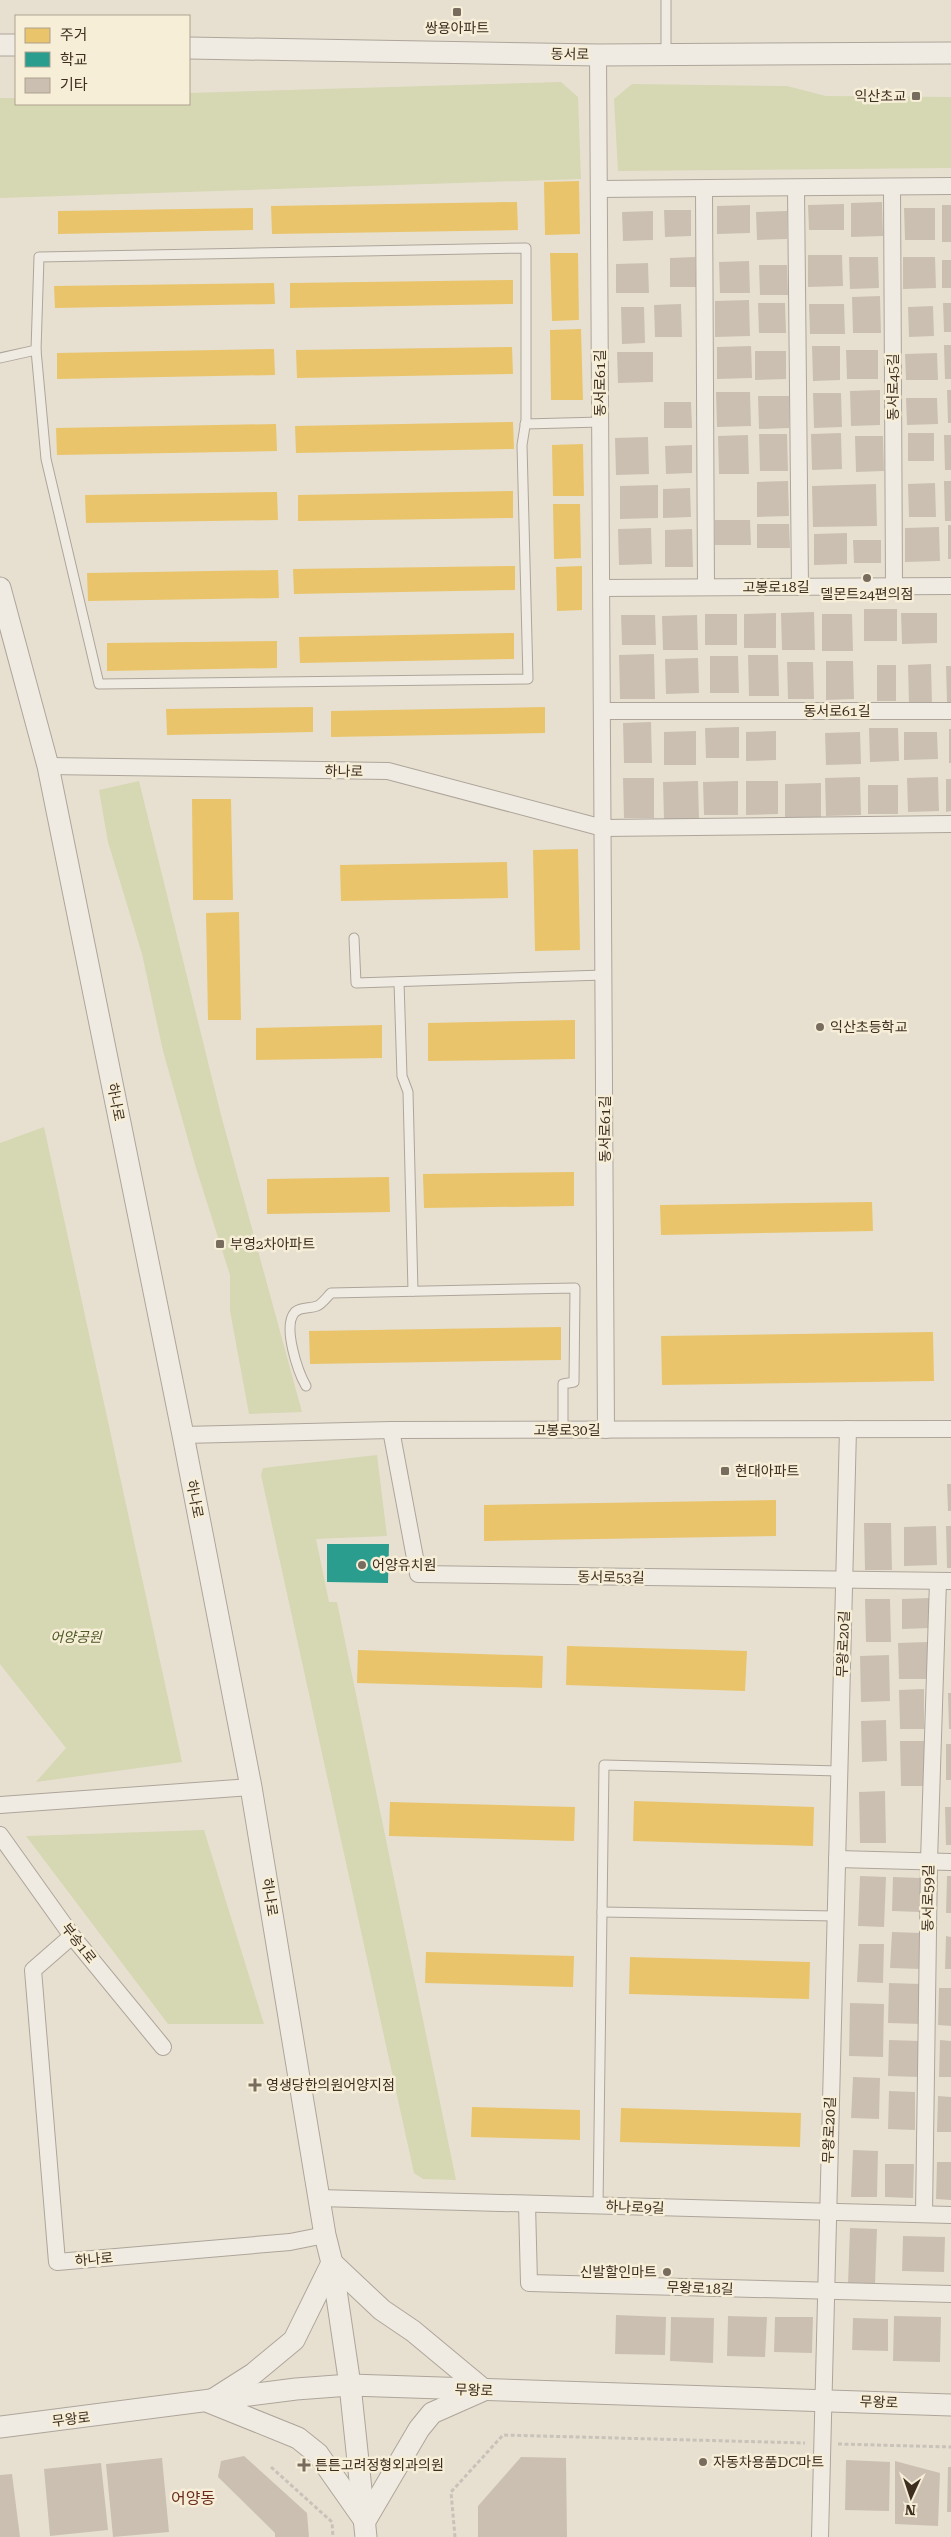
<svg xmlns="http://www.w3.org/2000/svg" width="951" height="2537" font-family="'Roboto Serif','Noto Sans KR',serif">
<rect width="100%" height="100%" fill="#e7e0d1"/>
<g fill="#d6d7b3">
<path d="M561,82L578,97L581,179L0,198V98H16V104H189V93Z"/>
<path d="M632,84L787,86L826,96L951,97V168L618,171L614,99Z"/>
<path d="M139,781L221,1115L302,1412L249,1414L230,1311V1275L196,1168L163,1051L142,954L108,842L99,790Z"/>
<path d="M44,1127L182,1762L36,1782L66,1748L0,1664V1143Z"/>
<path d="M377,1455L387,1536L316,1539L329,1602H337L456,2180L423,2179L414,2173L261,1475L263,1468Z"/>
<path d="M204,1830L264,2024H168L26,1836Z"/>
</g>
<g fill="#e9c46a">
<path d="M579,181L580,234L545,235L544,182Z"/>
<path d="M517,202L518,230L272,234L271,206Z"/>
<path d="M253,208V230L58,234V211Z"/>
<path d="M550,253H578L579,320L552,321Z"/>
<path d="M513,280V304L290,308V283Z"/>
<path d="M274,283L275,304L55,308L54,286Z"/>
<path d="M581,329L583,400H551L550,330Z"/>
<path d="M512,347L513,374L297,378L296,350Z"/>
<path d="M274,349L275,375L57,379V353Z"/>
<path d="M513,422L514,449L296,453L295,426Z"/>
<path d="M276,424L277,451L57,455L56,428Z"/>
<path d="M583,444L584,496H553L552,445Z"/>
<path d="M513,491V518L298,521V495Z"/>
<path d="M277,492L278,520L86,523L85,495Z"/>
<path d="M553,504H580L581,558L554,559Z"/>
<path d="M515,566V590L294,594L293,569Z"/>
<path d="M582,566V610L557,611L556,567Z"/>
<path d="M278,570L279,598L88,601L87,573Z"/>
<path d="M514,633V659L300,663L299,637Z"/>
<path d="M277,641V668L107,671V643Z"/>
<path d="M313,707V732L167,735L166,709Z"/>
<path d="M545,707V733L331,737V711Z"/>
<path d="M192,799H231L233,900H193Z"/>
<path d="M578,849L580,950L535,951L533,850Z"/>
<path d="M507,862L508,898L341,901L340,865Z"/>
<path d="M239,912L241,1020H208L206,913Z"/>
<path d="M575,1020V1059L428,1061V1023Z"/>
<path d="M382,1025V1058L256,1060V1028Z"/>
<path d="M574,1172V1206L424,1208L423,1174Z"/>
<path d="M389,1177L390,1212L267,1214V1179Z"/>
<path d="M872,1202L873,1231L661,1235L660,1205Z"/>
<path d="M561,1327V1360L310,1364L309,1331Z"/>
<path d="M933,1332L934,1381L662,1385L661,1336Z"/>
<path d="M776,1500V1536L484,1541V1505Z"/>
<path d="M567,1646L747,1651L745,1691L566,1685Z"/>
<path d="M358,1650L543,1656L542,1688L357,1683Z"/>
<path d="M634,1801L814,1807L813,1846L633,1841Z"/>
<path d="M390,1802L575,1807L574,1841L389,1836Z"/>
<path d="M426,1952L574,1956L573,1987L425,1983Z"/>
<path d="M630,1957L810,1962L809,1999L629,1994Z"/>
<path d="M472,2107L580,2110V2140L471,2137Z"/>
<path d="M621,2108L801,2113L800,2147L620,2142Z"/>
</g>
<path fill="#2a9d8f" d="M327,1544H389L388,1583L327,1582Z"/>
<g fill="#cbbfb2">
<path d="M882,202L883,236L851,237V203Z"/>
<path d="M844,204V230H809L808,205Z"/>
<path d="M750,205V233L717,234V206Z"/>
<rect x="942" y="205" width="9" height="37"/>
<path d="M904,208H935V240H905Z"/>
<path d="M664,210H691V236L665,237Z"/>
<path d="M653,211V240L623,241L622,212Z"/>
<path d="M787,211V239L757,240L756,212Z"/>
<path d="M808,255H842L843,286L808,287Z"/>
<path d="M695,257L696,287H670V258Z"/>
<path d="M849,257H878L879,288L850,289Z"/>
<path d="M903,257H935L936,288L903,289Z"/>
<rect x="942" y="260" width="9" height="28"/>
<path d="M749,261L750,293H720L719,262Z"/>
<path d="M648,263L649,293H616V264Z"/>
<path d="M759,265H787L788,295H760Z"/>
<path d="M880,296L881,333H853L852,297Z"/>
<path d="M749,300L750,336L715,337V301Z"/>
<path d="M758,303H785L786,333H759Z"/>
<path d="M943,303H951V332H944Z"/>
<path d="M681,304L682,337H655L654,305Z"/>
<path d="M809,304H844L845,334H810Z"/>
<path d="M933,306L934,336L909,337L908,307Z"/>
<path d="M621,307H644L645,343L622,344Z"/>
<path d="M944,345H951V379H945Z"/>
<path d="M751,346L752,378L717,379V347Z"/>
<path d="M812,346H840V380L813,381Z"/>
<path d="M846,350H878V379H847Z"/>
<path d="M755,351H786V379L755,380Z"/>
<path d="M617,352H653V382L618,383Z"/>
<path d="M937,353L938,380H906L905,354Z"/>
<path d="M880,390V425L851,426L850,391Z"/>
<path d="M947,390H951V423H948Z"/>
<path d="M716,392H750L751,426L717,427Z"/>
<path d="M813,393H841L842,427L814,428Z"/>
<path d="M758,396H789V428L759,429Z"/>
<path d="M906,398H937L938,424L907,425Z"/>
<path d="M664,402H691L692,428H664Z"/>
<path d="M841,433L842,469L812,470L811,434Z"/>
<rect x="908" y="433" width="26" height="28"/>
<path d="M759,434H787L788,471H760Z"/>
<path d="M748,435L749,474H719L718,436Z"/>
<path d="M944,435H951V470H945Z"/>
<path d="M855,436H883L884,471L856,472Z"/>
<path d="M648,437L649,474L616,475L615,438Z"/>
<path d="M692,445V473L666,474L665,446Z"/>
<path d="M788,481L789,516L757,517V482Z"/>
<path d="M944,481H951V521H945Z"/>
<path d="M935,483L936,517H909L908,484Z"/>
<path d="M876,484L877,526L813,527L812,486Z"/>
<path d="M658,485V518L620,519V486Z"/>
<path d="M690,488L691,517L663,518V489Z"/>
<path d="M715,520H750L751,545H715Z"/>
<path d="M757,524H789L790,548H757Z"/>
<rect x="948" y="525" width="3" height="34"/>
<path d="M939,527L940,561L905,562V528Z"/>
<path d="M651,528L652,564L619,565L618,529Z"/>
<path d="M692,529L693,567H665V530Z"/>
<path d="M847,533V564L814,565V534Z"/>
<path d="M853,540H881V563H854Z"/>
<rect x="864" y="609" width="33" height="32"/>
<path d="M814,612L815,650H782L781,613Z"/>
<path d="M776,613V648H744V614Z"/>
<path d="M901,613H937V643L902,644Z"/>
<rect x="705" y="614" width="32" height="31"/>
<path d="M822,614H852L853,651H822Z"/>
<path d="M621,615H655L656,645H622Z"/>
<path d="M697,615L698,650H663L662,616Z"/>
<path d="M654,654L655,699H620L619,655Z"/>
<path d="M748,655H778L779,696H749Z"/>
<path d="M710,656H738L739,693H710Z"/>
<path d="M698,658L699,693L666,694L665,659Z"/>
<path d="M826,661H853L854,699L826,700Z"/>
<path d="M787,662H813L814,699H788Z"/>
<path d="M931,664L932,704L909,705L908,665Z"/>
<rect x="877" y="665" width="19" height="36"/>
<path d="M946,666H951V703H947Z"/>
<path d="M651,722L652,763H624L623,723Z"/>
<path d="M739,727V758H706L705,728Z"/>
<path d="M869,728H898L899,761L870,762Z"/>
<rect x="949" y="729" width="2" height="34"/>
<path d="M696,731V765H664V732Z"/>
<path d="M776,731V760L746,761V732Z"/>
<path d="M860,732L861,764L826,765L825,733Z"/>
<path d="M904,732H937L938,759L904,760Z"/>
<path d="M860,777L861,815L826,816L825,778Z"/>
<path d="M938,777L939,811L908,812L907,778Z"/>
<path d="M623,778H654V818H624Z"/>
<path d="M946,779H951V811L946,812Z"/>
<path d="M698,781L699,819L664,820L663,782Z"/>
<path d="M738,781V815H704L703,782Z"/>
<path d="M746,781H778V814L746,815Z"/>
<path d="M821,783V821H785V784Z"/>
<rect x="868" y="785" width="30" height="29"/>
<path d="M947,1484H951V1511H948Z"/>
<path d="M864,1523H891L892,1570H865Z"/>
<path d="M936,1526L937,1565L904,1566V1527Z"/>
<path d="M946,1526H951V1568H947Z"/>
<path d="M929,1598L930,1628L902,1629V1599Z"/>
<path d="M865,1599H890L891,1642H866Z"/>
<path d="M928,1642L929,1679H899L898,1643Z"/>
<path d="M889,1655L890,1701L861,1702L860,1656Z"/>
<path d="M924,1689V1729H900L899,1690Z"/>
<path d="M948,1693H951V1729H949Z"/>
<path d="M886,1720L887,1761L862,1762L861,1721Z"/>
<path d="M900,1741H924L925,1786H901Z"/>
<rect x="946" y="1744" width="5" height="36"/>
<path d="M885,1791L886,1843H860L859,1792Z"/>
<path d="M945,1807H951V1845H946Z"/>
<path d="M860,1876L886,1877L884,1927L858,1926Z"/>
<path d="M947,1876H951V1913H946Z"/>
<path d="M893,1877L921,1878L920,1912L892,1911Z"/>
<path d="M892,1932L921,1933L920,1969L890,1968Z"/>
<path d="M946,1936L951,1937V1969H945Z"/>
<path d="M859,1944H884L883,1983L857,1982Z"/>
<path d="M889,1983L921,1984L920,2024L888,2023Z"/>
<path d="M939,1988H951V2026L938,2025Z"/>
<path d="M850,2003L884,2004L883,2057L849,2056Z"/>
<path d="M889,2040L920,2041L919,2077L888,2076Z"/>
<path d="M940,2040L951,2041V2077H939Z"/>
<path d="M853,2077L880,2078L879,2119L851,2118Z"/>
<path d="M889,2091L915,2092V2130L888,2129Z"/>
<path d="M938,2096L951,2097V2132H937Z"/>
<path d="M853,2150L878,2151L877,2197H851Z"/>
<path d="M937,2162H951V2200L936,2199Z"/>
<path d="M885,2164H914L913,2198L885,2197Z"/>
<path d="M850,2228L877,2229L875,2285L848,2284Z"/>
<path d="M903,2236L945,2237L944,2272L902,2271Z"/>
<path d="M616,2315L666,2317L665,2355L615,2354Z"/>
<path d="M728,2316L767,2317L765,2357L727,2356Z"/>
<path d="M894,2316L941,2317L940,2362L893,2361Z"/>
<path d="M671,2317L714,2318L713,2363L670,2361Z"/>
<path d="M775,2317H813L812,2353L774,2352Z"/>
<path d="M853,2318L888,2319V2351L852,2350Z"/>
<path d="M244,2456L307,2513L309,2537H275V2533L218,2477L221,2461Z"/>
<path d="M521,2457L566,2458L567,2537H478V2506Z"/>
<path d="M162,2458L169,2532L113,2537L106,2464Z"/>
<path d="M846,2460L890,2462L889,2511L845,2510Z"/>
<path d="M895,2461L940,2473L938,2526L895,2524Z"/>
<path d="M101,2463L108,2530L50,2536L44,2469Z"/>
<path d="M948,2467H951V2512H947Z"/>
<path d="M12,2474L20,2537H0V2475Z"/>
</g>
<g fill="none" stroke-linecap="round" stroke-linejoin="round">
<g stroke="#ada599" stroke-width="11">
<g id="service">
<path d="M666,0V53"/>
<path d="M526,248V420L522,445L528,679L99,684L46,459L36,350L39,257Z"/>
<path d="M0,358L36,350"/>
<path d="M525,424L601,422"/>
<path d="M354,938L356,983L604,975"/>
<path d="M399,982L402,1076L408,1092L413,1291"/>
<path d="M306,1386C298,1372 282,1326 295,1312C302,1306 310,1309 317,1306C322,1304 327,1297 331,1293L575,1288L574,1382L563,1384V1430"/>
<path d="M602,1912L835,1916"/>
<path d="M598,2206L604,1765L839,1771"/>
</g>
</g>
<g stroke="#ada599" stroke-width="18">
<g id="minor">
<path d="M598,55L606,1430"/>
<path d="M892,187L894,587"/>
<path d="M796,188L800,587"/>
<path d="M599,189L951,186"/>
<path d="M704,189L706,587"/>
<path d="M602,588L951,586"/>
<path d="M602,711H951"/>
<path d="M48,766L388,771L603,828L951,824"/>
<path d="M391,1430L418,1574L951,1581"/>
<path d="M183,1435L391,1430L951,1429"/>
<path d="M0,1805L251,1787"/>
<path d="M0,1835L72,1936L163,2047"/>
<path d="M837,1859L951,1862"/>
<path d="M72,1936L33,1970L57,2262L290,2242L325,2235"/>
<path d="M319,2198L951,2215"/>
<path d="M527,2204L529,2283L951,2294"/>
<path d="M924,2214L929,1861L938,1581"/>
<path d="M820,2537L848,1429"/>
</g>
</g>
<g stroke="#ada599" stroke-width="23">
<g id="tertiary">
<path d="M0,45H16"/>
<path d="M189,48L598,55L951,53"/>
<path d="M0,588L48,766L183,1435L251,1787L325,2235L332,2263L350,2385L366,2537"/>
<path d="M332,2263L382,2310L413,2331L484,2390L432,2413L419,2429L365,2521L318,2454L298,2438L209,2402L253,2374L294,2340Z"/>
<path d="M0,2427L296,2389L350,2385L951,2405"/>
</g>
</g>
<g stroke="#c8c2b9" stroke-width="3" stroke-dasharray="4 2.5" stroke-linecap="butt">
<path d="M838,2444L951,2447"/>
<path d="M271,2467L332,2522L333,2537"/>
<path d="M455,2537L451,2492L503,2435L805,2443"/>
</g>
<use href="#service" stroke="#efebe3" stroke-width="9"/>
<use href="#minor" stroke="#efebe3" stroke-width="16"/>
<use href="#tertiary" stroke="#efebe3" stroke-width="21"/>
</g>
<g fill="#786c5e" stroke="#f7eed8" stroke-width="2">
<rect x="452" y="7" width="10" height="10" rx="2.5"/>
<rect x="911" y="91" width="10" height="10" rx="2.5"/>
<circle cx="867" cy="578" r="5"/>
<circle cx="820" cy="1027" r="5"/>
<rect x="215" y="1239" width="10" height="10" rx="2.5"/>
<rect x="720" y="1466" width="10" height="10" rx="2.5"/>
<circle cx="362" cy="1565" r="5"/>
<path d="M252.5 2077.5h5v5h5v5h-5v5h-5v-5h-5v-5h5z"/>
<circle cx="667" cy="2272" r="5"/>
<circle cx="703" cy="2462" r="5"/>
<path d="M301.5 2457.5h5v5h5v5h-5v5h-5v-5h-5v-5h5z"/>
</g>
<g text-anchor="middle" stroke-width="5" stroke-linejoin="round" paint-order="stroke">
<g font-size="14" fill="#3d2e20" stroke="#f7eed8" text-anchor="start">
<text x="457" y="33" text-anchor="middle">쌍용아파트</text>
<text x="906" y="101" text-anchor="end">익산초교</text>
<text x="867" y="599" text-anchor="middle">델몬트24편의점</text>
<text x="830" y="1032">익산초등학교</text>
<text x="230" y="1249">부영2차아파트</text>
<text x="735" y="1476">현대아파트</text>
<text x="372" y="1570">어양유치원</text>
<text x="266" y="2090">영생당한의원어양지점</text>
<text x="657" y="2277" text-anchor="end">신발할인마트</text>
<text x="713" y="2467">자동차용품DC마트</text>
<text x="315" y="2470">튼튼고려정형외과의원</text>
</g>
<g font-size="14" fill="#3d2e20" stroke="#f7eed8">
<text transform="translate(570 54) rotate(1)" y="5">동서로</text>
<text transform="translate(600 383) rotate(-90)" y="5">동서로61길</text>
<text transform="translate(893 387) rotate(-90)" y="5">동서로45길</text>
<text x="776" y="592">고봉로18길</text>
<text x="837" y="716">동서로61길</text>
<text transform="translate(344 771) rotate(1)" y="5">하나로</text>
<text transform="translate(116 1102) rotate(79)" y="5">하나로</text>
<text transform="translate(605 1129) rotate(-90)" y="5">동서로61길</text>
<text x="567" y="1435">고봉로30길</text>
<text transform="translate(195 1499) rotate(79)" y="5">하나로</text>
<text transform="translate(611 1577) rotate(1)" y="5">동서로53길</text>
<text transform="translate(843 1644) rotate(-88)" y="5">무왕로20길</text>
<text transform="translate(270 1897) rotate(81)" y="5">하나로</text>
<text transform="translate(928 1898) rotate(-89)" y="5">동서로59길</text>
<text transform="translate(79 1943) rotate(52)" y="5">부송1로</text>
<text transform="translate(829 2130) rotate(-88)" y="5">무왕로20길</text>
<text transform="translate(635 2207) rotate(2)" y="5">하나로9길</text>
<text transform="translate(94 2259) rotate(-5)" y="5">하나로</text>
<text transform="translate(700 2288) rotate(2)" y="5">무왕로18길</text>
<text transform="translate(474 2390) rotate(2)" y="5">무왕로</text>
<text transform="translate(879 2402) rotate(2)" y="5">무왕로</text>
<text transform="translate(71 2419) rotate(-7)" y="5">무왕로</text>
</g>
<g font-size="14" font-style="italic" fill="#4d5a26" stroke="#f7eed8">
<text x="76" y="1642">어양공원</text>
</g>
<g font-size="16" fill="#6b2e1e" stroke="#f7eed8">
<text x="193" y="2504">어양동</text>
</g>
</g>
<rect x="15" y="15" width="175" height="90" fill="#f7eed8" stroke="#ada18e"/>
<rect x="25" y="28" width="25" height="15" fill="#e9c46a" stroke="#ada18e"/>
<text x="60" y="40" font-size="15" fill="#3d2e20">주거</text>
<rect x="25" y="52" width="25" height="15" fill="#2a9d8f" stroke="#ada18e"/>
<text x="60" y="65" font-size="15" fill="#3d2e20">학교</text>
<rect x="25" y="78" width="25" height="15" fill="#cbbfb2" stroke="#ada18e"/>
<text x="60" y="90" font-size="15" fill="#3d2e20">기타</text>
<g transform="translate(911 2497) rotate(183)" stroke="#f7eed8" stroke-width="4" paint-order="stroke">
<path d="M0-4L9 19L0 12L-9 19Z" fill="#3d2e20"/>
<text y="-8" font-size="14" font-weight="bold" text-anchor="middle" fill="#3d2e20">N</text>
</g>
</svg>
